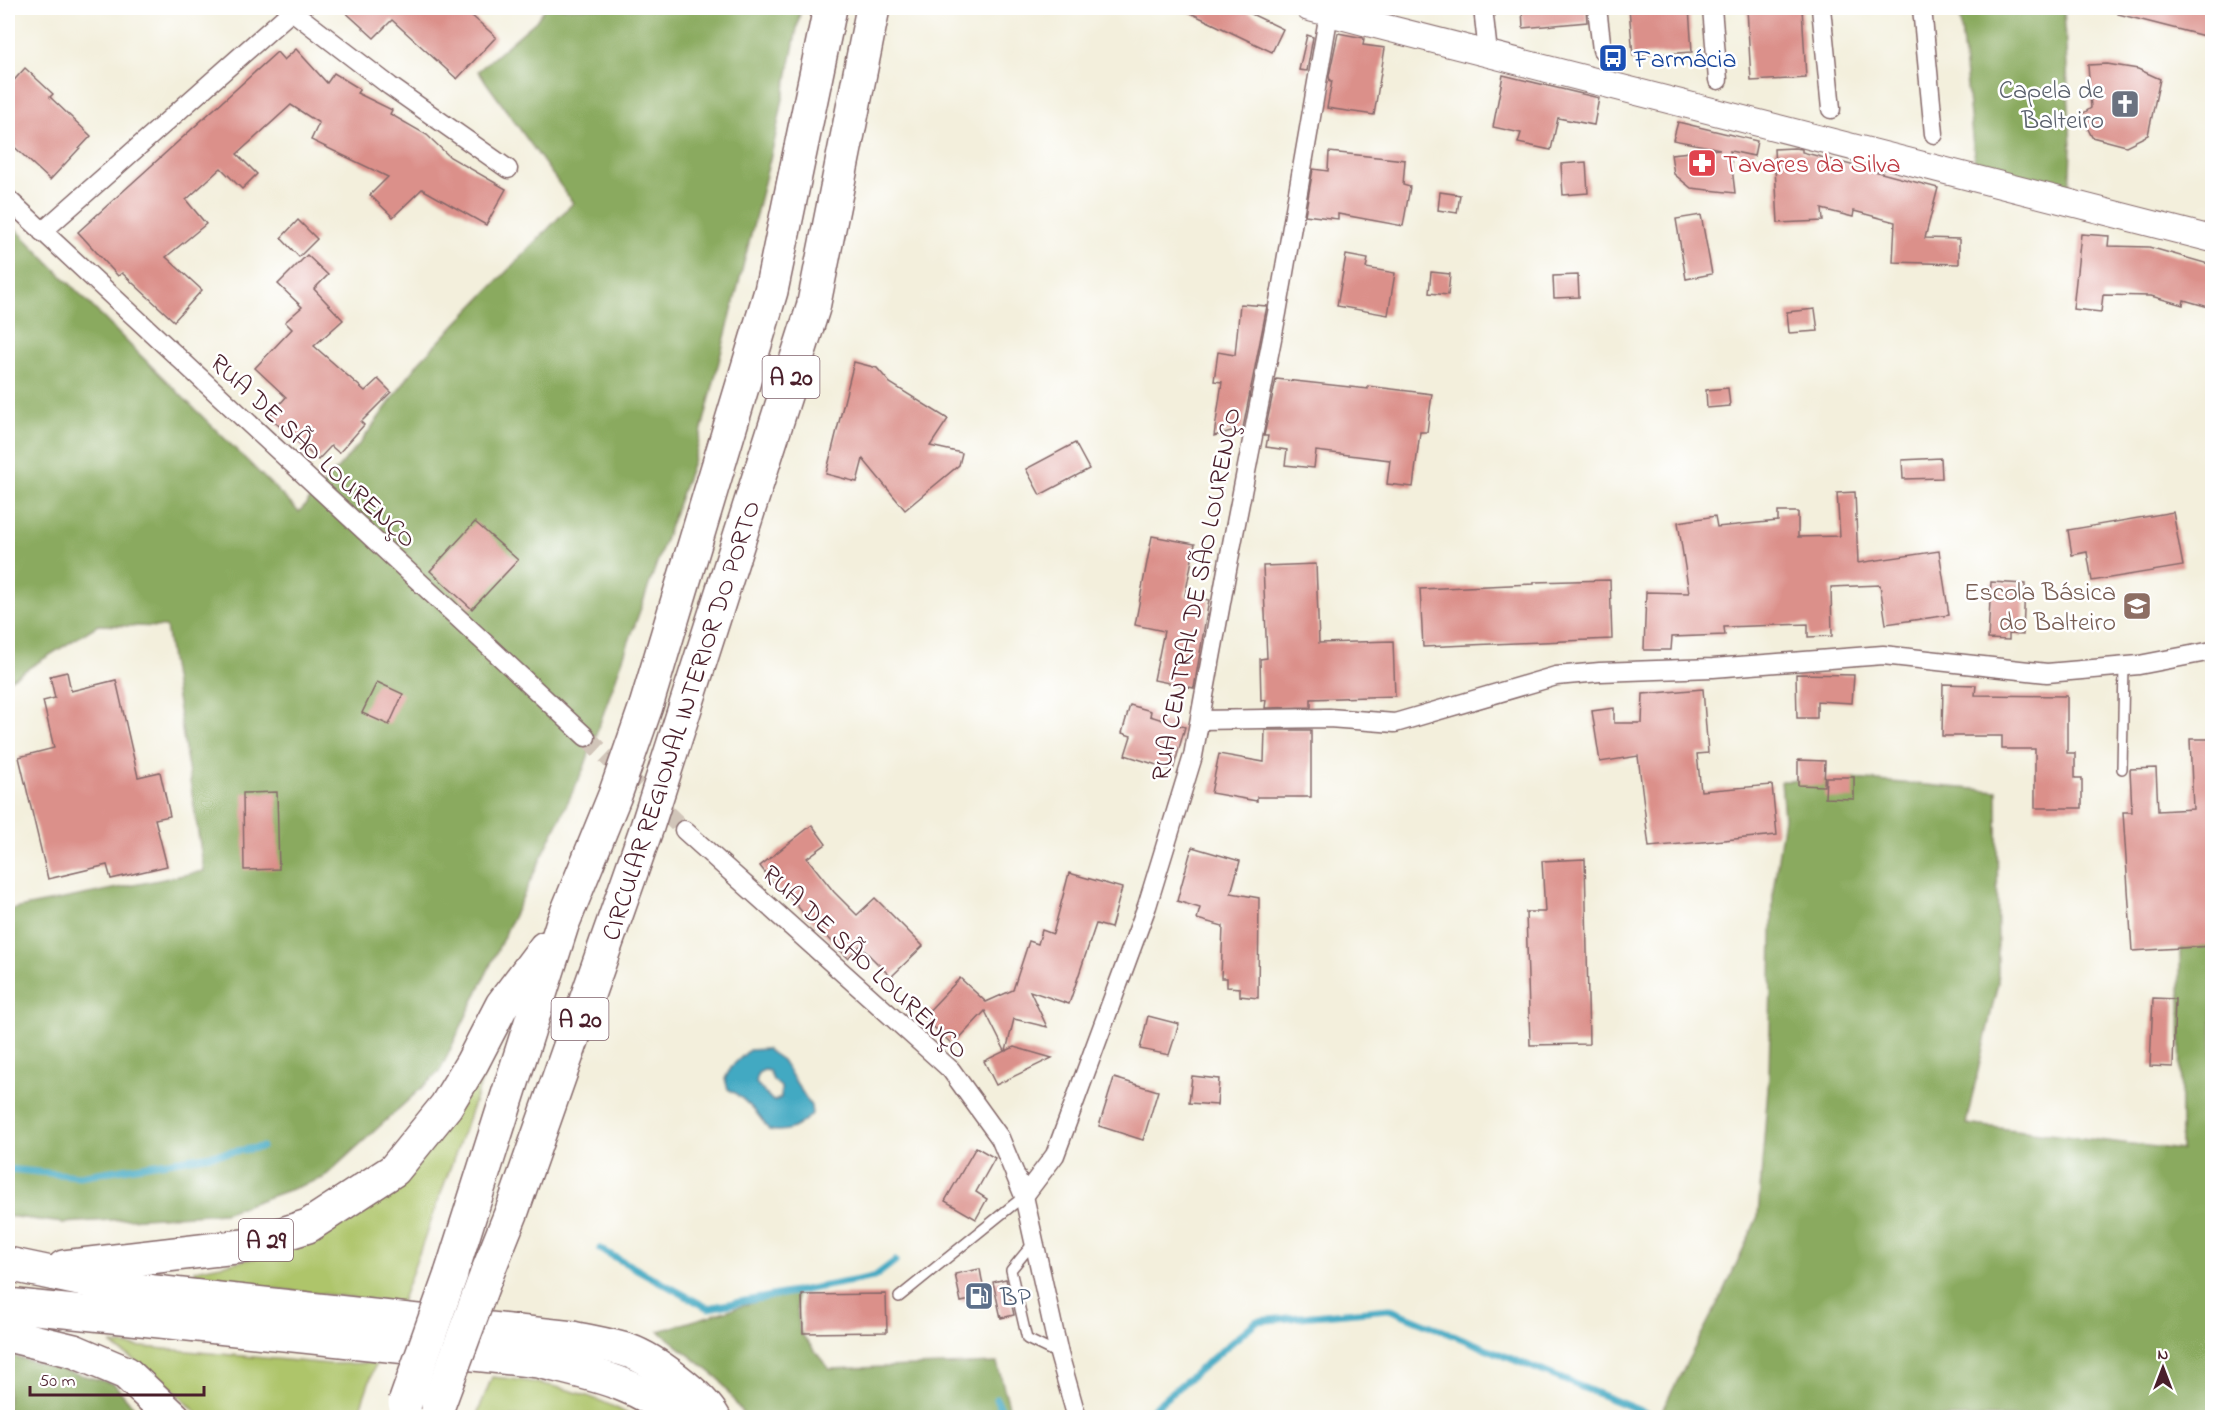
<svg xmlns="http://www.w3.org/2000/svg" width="2220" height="1425" font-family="'Indie Flower',sans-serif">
<rect width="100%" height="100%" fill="#fff"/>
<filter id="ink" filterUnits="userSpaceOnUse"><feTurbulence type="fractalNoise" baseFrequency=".0167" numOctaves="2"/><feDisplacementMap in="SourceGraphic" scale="12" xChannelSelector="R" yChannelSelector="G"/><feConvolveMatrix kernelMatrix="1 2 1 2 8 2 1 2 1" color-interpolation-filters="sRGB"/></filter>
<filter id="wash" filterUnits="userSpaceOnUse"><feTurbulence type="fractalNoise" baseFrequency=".008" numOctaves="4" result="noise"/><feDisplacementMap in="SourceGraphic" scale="24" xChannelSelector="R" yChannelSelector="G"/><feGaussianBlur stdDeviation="1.35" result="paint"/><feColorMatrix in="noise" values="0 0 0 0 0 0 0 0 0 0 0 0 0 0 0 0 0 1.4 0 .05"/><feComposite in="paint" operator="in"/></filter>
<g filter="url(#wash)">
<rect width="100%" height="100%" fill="#f3efdc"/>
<g fill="#aec56a" stroke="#7c724a" stroke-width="1.5">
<path d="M495,1045L401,1303L196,1280L195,1270L256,1258L328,1231Z"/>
<path d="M110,1344L330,1364L376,1363L357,1417H200C174,1386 144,1366 110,1344Z"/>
<path d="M492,1377C541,1381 591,1392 633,1417H476Z"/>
</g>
<g fill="#8aaa5e" stroke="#6a6444" stroke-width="1.5">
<path d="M545,8H801L775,139L696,453L584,768L440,1071L323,1178L224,1213L63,1223L8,1216V910L204,871L166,627L98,625L8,681V221L131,346L299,512L361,442L419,362L573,203L478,71L536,21Z"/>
<path d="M1959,8H2064L2071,148L2069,196L1975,165Z"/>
<path d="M1854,779L1997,791L1998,982L1966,1124L2181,1150L2180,948L2212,945V1417L1658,1418L1725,1289L1758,1216L1769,1075L1773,891L1784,818L1781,781Z"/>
<path d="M795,1290L800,1332L829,1369L997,1363L1012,1417H745L719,1379L659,1331Z"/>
<path d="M8,1355L114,1384L142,1417H8Z"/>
</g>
<path fill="#43a9c2" stroke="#466476" stroke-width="1.5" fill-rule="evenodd" d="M766,1049L782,1060L811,1106L812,1114C798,1127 788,1134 769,1130C758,1113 746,1099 728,1089L725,1079L731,1067L749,1050ZM764,1070L769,1071L773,1080L781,1087V1098L773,1101L756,1083L758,1073Z"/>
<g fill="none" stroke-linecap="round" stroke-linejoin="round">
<g stroke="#43a9c2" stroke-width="7">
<path d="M8,1169L79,1176L262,1147"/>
<path d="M600,1249L708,1308L874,1277L895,1261"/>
<path d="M996,1399L1007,1418"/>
<path d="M1142,1418L1257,1321L1389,1309L1658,1418"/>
</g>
</g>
<g id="blocks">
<g fill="#db908a">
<path d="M341,8H463L496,37L457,79L392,20L374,38Z"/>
<path d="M1180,8H1239L1283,29L1272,52Z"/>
<path d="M1522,8H1586L1587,22L1523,28Z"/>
<path d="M1629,8H1689L1692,52L1633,56Z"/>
<path d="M1747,8H1802L1806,78L1751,81Z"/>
<path d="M2119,8H2202L2212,10V38L2118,14Z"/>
<path d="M1338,33L1364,38L1363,45L1385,48L1374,115L1327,108L1332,81H1330L1329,76Z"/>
<path d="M1307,35L1313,37L1307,71L1299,70Z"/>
<path d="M296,49L327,83L334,73L360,89L357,93L392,110L390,114L427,135L450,157L506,189L486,225L422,189L393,217L370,195L388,177L311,140L319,123L291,105L237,154L257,174L242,189L221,168L186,200L206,224L166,257L202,290L174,321L122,273L118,276L78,232L277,52L284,60Z"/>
<path d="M2107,64L2138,69L2160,79L2148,135L2126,146L2092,137L2081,115L2091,108L2088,65Z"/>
<path d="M25,68L53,94L50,97L91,136L50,180L8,141V87Z"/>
<path d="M1503,75L1599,98L1594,125L1558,118L1551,150L1518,143L1521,133L1493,127Z"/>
<path d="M1678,122L1757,141L1754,156L1730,151L1735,193L1691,188L1674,174L1671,154L1720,149L1673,140Z"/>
<path d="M1794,148L1802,149V152L1938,188L1925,238L1959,239V264L1893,262L1895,222L1854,211L1853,217L1822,209L1823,221L1778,223L1774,149Z"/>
<path d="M1329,152L1405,160L1403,185L1410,187L1403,226L1338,214V219L1305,215L1313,169L1328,171Z"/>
<path d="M1586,162L1588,193L1563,195L1561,164Z"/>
<path d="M1440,192L1460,195L1457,213L1438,210Z"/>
<path d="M1701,215L1712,274L1686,279L1676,219Z"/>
<path d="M298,220L317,239L299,257L281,238Z"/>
<path d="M2081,234L2109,236L2108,246L2149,247L2212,265V308L2184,300L2183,305L2151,296L2103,295L2101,312L2073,309Z"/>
<path d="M307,255L328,275L314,289L343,320L314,346L365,391L378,379L391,392L361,422L364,425L339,453L331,446L318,460L269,417L286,397L255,368L292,329L285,322L302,307L278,284Z"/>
<path d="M1346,255L1368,259L1366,268L1395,273L1388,315L1337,306Z"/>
<path d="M1431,272L1450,274L1448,295L1429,293Z"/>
<path d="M1578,275L1579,297L1554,298L1553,276Z"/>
<path d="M1240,304L1267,306L1242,433L1231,431L1214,436L1222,382L1214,381L1218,352L1235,355Z"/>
<path d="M1815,309L1818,331L1789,333L1787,312Z"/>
<path d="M854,362L877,368L890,383L948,419L930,446L962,453L959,465L905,510L863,459L857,482L826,474Z"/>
<path d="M1276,379L1368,389V386L1432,394L1427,432H1420L1413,487L1387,484L1390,460L1316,451L1314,468L1285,465L1287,450L1266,447L1268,436H1264Z"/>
<path d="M1728,388L1730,406L1707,408L1706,390Z"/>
<path d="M1075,443L1089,469L1040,495L1026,469Z"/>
<path d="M1941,458L1942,478L1903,479L1902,460Z"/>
<path d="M1855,492L1858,563L1939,551L1949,615L1886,624L1880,585L1831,587L1832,636L1808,637V624L1724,627L1725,635L1672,637L1671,650H1644L1646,592L1689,593L1678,522L1715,516L1717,527L1778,521V512H1798V537L1840,536L1837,493Z"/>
<path d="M2173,512L2183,566L2092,581L2087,552L2072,555L2068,530Z"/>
<path d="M475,522L518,560L472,609L430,571Z"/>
<path d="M1152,536L1195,544L1185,596L1209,600L1194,688L1154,680L1164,631L1135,625Z"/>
<path d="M1316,564L1319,643L1393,641L1395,696L1311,699V707L1265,708L1266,700L1261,701L1260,659L1267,658L1263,566Z"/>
<path d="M1610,580L1612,639L1423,647L1420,589L1534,584V582Z"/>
<path d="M1991,582L2025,584L2023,635L2009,634V640L1988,639Z"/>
<path d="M67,672L71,691L116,680L138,777L160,772L170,816L155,819L167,866L111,879L107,865L48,879L19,757L54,748L43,701L55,698L50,676Z"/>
<path d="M1796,674L1854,675L1852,703L1817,701V718H1797Z"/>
<path d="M377,682L403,694L389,725L362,713Z"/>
<path d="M1943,684L1976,685L1975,695L2067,696V753H2075V778H2082V808H2035V749H2002V736H1942Z"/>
<path d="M1703,689L1708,753L1697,754L1701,791L1772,785L1777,835L1649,847L1638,756L1600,762L1592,711L1614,708V723H1642L1643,694Z"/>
<path d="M1130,705L1151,711L1150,716L1185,727L1173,770L1125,755L1131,736L1122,733Z"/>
<path d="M1265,730H1311V797H1257V801L1211,793L1219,754L1264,762Z"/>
<path d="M2190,739H2212V946L2132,951L2123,812H2132L2130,769L2156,768L2158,811L2193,809Z"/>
<path d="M1798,760L1825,761L1824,786L1798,785Z"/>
<path d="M1826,777H1854V799L1825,798Z"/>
<path d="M277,792L279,869L244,870L243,793Z"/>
<path d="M812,825L826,844L807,858L834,892L857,915L875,898L923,946L891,977L860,946L848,958L808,917L807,918L786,892L782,895L760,866Z"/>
<path d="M1192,847L1240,861L1231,893L1259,898L1258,998L1240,996V988L1227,987V978H1221L1223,926L1197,919L1200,908L1177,901Z"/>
<path d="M1585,859L1589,1044L1530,1045L1526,912H1545L1542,861Z"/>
<path d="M1069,873L1122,888L1111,928L1096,924L1069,1004L1030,991L1047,1027L1014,1019L1006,1051L1014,1047L1052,1058L996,1085L984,1061L1005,1051L985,1011L953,1045L923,1017L960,978L986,1002L1013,990L1029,941L1038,944L1042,930L1053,934Z"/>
<path d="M2153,998L2175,999L2173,1067L2150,1066Z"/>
<path d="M1148,1016L1179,1024L1169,1055L1140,1049Z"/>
<path d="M1192,1076L1219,1079L1217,1105L1189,1103Z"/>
<path d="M1114,1078L1158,1091L1143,1140L1099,1126Z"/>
<path d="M976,1147L995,1158L976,1192L987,1199L976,1219L945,1201Z"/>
<path d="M980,1269L985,1297L961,1302L955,1274Z"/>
<path d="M1006,1279L1014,1315L1001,1318L993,1282Z"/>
<path d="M886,1294L887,1332L803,1333L802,1295Z"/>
</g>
</g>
</g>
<g filter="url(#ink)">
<use href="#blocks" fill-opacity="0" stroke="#856869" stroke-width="1.5"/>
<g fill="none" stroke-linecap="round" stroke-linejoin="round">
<path stroke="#d1c5b9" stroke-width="18" stroke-dasharray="18 9" stroke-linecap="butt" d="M586,737L684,830"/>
<g stroke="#856869" stroke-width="12">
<g id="lane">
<path d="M2122,769L2124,666"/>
<path d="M1034,1242L1011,1270L1027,1339L1058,1354"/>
<path d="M899,1297L1024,1196"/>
</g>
</g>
<g stroke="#856869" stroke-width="21">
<g id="street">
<path d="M1483,8L1488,53"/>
<path d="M1597,8L1602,50"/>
<path d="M1712,8L1718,80"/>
<path d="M1821,8L1831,109"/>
<path d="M1922,8L1934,134"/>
<path d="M292,11L390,86L508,169"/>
<path d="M8,199L586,737"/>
<path d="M42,232L295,8"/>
<path d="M1200,720L1329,718L1395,723L1556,676L1600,672L1713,668L1883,655L2047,673L2139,665L2212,651"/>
<path d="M684,830L951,1070L1000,1138L1024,1196L1059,1354L1077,1418"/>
<path d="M1024,1196L1055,1155L1147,906L1193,756L1229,559L1277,313L1329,13"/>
</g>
</g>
<g stroke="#856869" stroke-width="28">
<path id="secondary" d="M1309,8L2212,239"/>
</g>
<g stroke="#856869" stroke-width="36">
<g id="highway">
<path d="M8,1264L127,1289L573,1338C591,1342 611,1345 629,1351C654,1360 701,1395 714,1418"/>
<path d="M64,1267L244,1246L308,1226L394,1170L446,1106L472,1063L502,1005L545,948"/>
<path d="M451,1274L562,925L615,795L646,706L771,291L830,8"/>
<path d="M486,1276L512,1211L647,827L813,308L873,8"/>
<path d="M8,1305L539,1361C586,1373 640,1382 676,1418"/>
<path d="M8,1335L74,1351L126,1373L174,1418"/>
</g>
</g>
<use href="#lane" stroke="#fff" stroke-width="9"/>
<use href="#street" stroke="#fff" stroke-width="18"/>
<use href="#secondary" stroke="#fff" stroke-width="26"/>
<use href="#highway" stroke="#fff" stroke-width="33"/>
<g stroke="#856869" stroke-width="36" stroke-linecap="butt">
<g id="highway-bridge">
<path d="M405,1403L451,1274"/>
<path d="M438,1406L486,1276"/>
</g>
</g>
<use href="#highway-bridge" stroke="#fff" stroke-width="33"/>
</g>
</g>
<defs>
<g id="bus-square" transform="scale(1.5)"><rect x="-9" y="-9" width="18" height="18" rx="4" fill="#1a4fb4" stroke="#fff"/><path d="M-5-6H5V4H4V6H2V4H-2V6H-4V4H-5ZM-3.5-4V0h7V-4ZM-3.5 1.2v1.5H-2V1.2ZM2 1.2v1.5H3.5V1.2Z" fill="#fff"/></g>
<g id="church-square" transform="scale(1.5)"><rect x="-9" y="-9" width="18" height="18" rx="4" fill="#6b7280" stroke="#fff"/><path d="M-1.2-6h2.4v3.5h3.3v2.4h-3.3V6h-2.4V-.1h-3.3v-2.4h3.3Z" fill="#fff"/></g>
<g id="pharmacy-square" transform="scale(1.5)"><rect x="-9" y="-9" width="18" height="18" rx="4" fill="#e0444e" stroke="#fff"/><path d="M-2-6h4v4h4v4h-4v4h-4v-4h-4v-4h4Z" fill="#fff"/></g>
<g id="school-square" transform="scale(1.5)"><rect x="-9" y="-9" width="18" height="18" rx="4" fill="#8d6e63" stroke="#fff"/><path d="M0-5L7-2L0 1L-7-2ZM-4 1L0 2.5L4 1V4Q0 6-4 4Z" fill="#fff"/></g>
<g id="fuel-square" transform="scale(1.5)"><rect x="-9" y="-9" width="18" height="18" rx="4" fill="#5c6f8a" stroke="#fff"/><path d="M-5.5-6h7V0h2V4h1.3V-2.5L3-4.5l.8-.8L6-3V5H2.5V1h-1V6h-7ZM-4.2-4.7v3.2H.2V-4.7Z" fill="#fff"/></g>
</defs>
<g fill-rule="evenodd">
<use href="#bus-square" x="1613" y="58"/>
<use href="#church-square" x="2125" y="104"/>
<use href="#pharmacy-square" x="1702" y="163"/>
<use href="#school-square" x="2137" y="606"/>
<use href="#fuel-square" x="979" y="1296"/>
</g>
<g text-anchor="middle" stroke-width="5" stroke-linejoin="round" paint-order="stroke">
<g fill="#fff" stroke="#80626b" stroke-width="1.5">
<rect x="762.5" y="356" width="57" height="42" rx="4.5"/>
<rect x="551.5" y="998" width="57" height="42" rx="4.5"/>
<rect x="239" y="1219" width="54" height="42" rx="4.5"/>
</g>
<g font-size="24" font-weight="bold" fill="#4a1f2b">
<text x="791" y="385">A 20</text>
<text x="580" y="1027">A 20</text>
<text x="266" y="1248">A 29</text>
</g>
<g font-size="26" fill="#164399" stroke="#fff" text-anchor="start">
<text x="1634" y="67">Farmácia</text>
</g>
<g font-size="26" fill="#5b616d" stroke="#fff" text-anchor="end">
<text x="2104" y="98">Capela de<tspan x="2104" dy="30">Balteiro</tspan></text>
</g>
<g font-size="26" fill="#be3a42" stroke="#fff" text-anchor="start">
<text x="1723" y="172">Tavares da Silva</text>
</g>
<g font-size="26" fill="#4a1f2b" stroke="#fff">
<text transform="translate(314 450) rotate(43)" y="9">RUA DE SÃO LOURENÇO</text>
<text transform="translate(1195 594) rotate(-79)" y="9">RUA CENTRAL DE SÃO LOURENÇO</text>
<text transform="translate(680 720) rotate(-72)" y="9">CIRCULAR REGIONAL INTERIOR DO PORTO</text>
<text transform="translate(866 961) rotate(43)" y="9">RUA DE SÃO LOURENÇO</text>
</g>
<g font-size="26" fill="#785e54" stroke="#fff" text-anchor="end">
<text x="2116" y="600">Escola Básica<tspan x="2116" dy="30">do Balteiro</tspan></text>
</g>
<g font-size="26" fill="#4e5e75" stroke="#fff" text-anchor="start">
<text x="1000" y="1305">BP</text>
</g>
</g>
<rect width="2220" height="1425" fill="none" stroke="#fff" stroke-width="30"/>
<g transform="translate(2163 1368)" stroke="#ffffff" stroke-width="4.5" paint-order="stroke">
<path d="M0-4.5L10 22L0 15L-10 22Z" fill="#4a1f2b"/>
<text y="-9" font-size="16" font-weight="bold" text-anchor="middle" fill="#4a1f2b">N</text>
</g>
<path d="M30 1386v9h174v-9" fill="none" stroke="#4a1f2b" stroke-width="3"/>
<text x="39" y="1386" font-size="18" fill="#4a1f2b" stroke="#ffffff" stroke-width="4.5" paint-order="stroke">50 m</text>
</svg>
